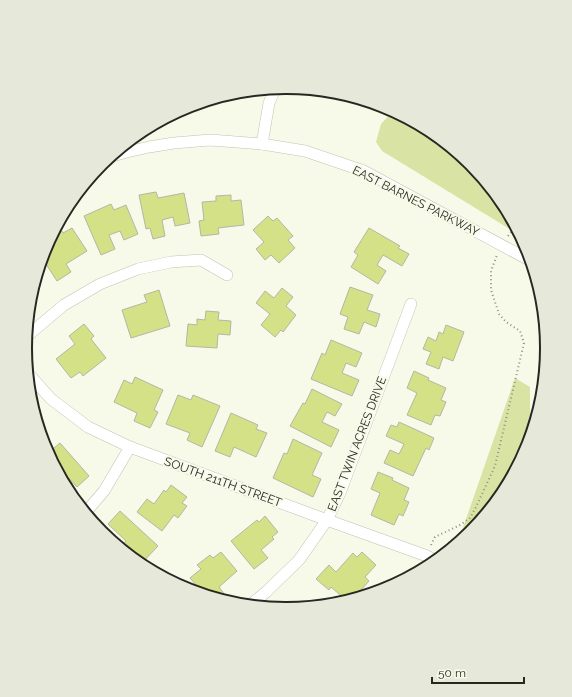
<svg xmlns="http://www.w3.org/2000/svg" width="572" height="697" font-family="Raleway,sans-serif">
<rect width="100%" height="100%" fill="#f7fae9"/>
<g fill="#d9e3a4">
<path d="M393,111L431,132L471,164L503,204L518,232L508,228L382,151L376,142L381,124Z"/>
<path d="M515,378L530,387V438L527,449L503,494L470,533L457,545Z"/>
</g>
<g fill="#d4e186" stroke="#b3b7a6">
<path d="M156,192L158,198L184,193L190,223L175,226L173,217L162,220L165,236L153,239L150,228L146,229L139,195Z"/>
<path d="M231,195V201L241,200L244,225L218,228L219,234L201,236L199,221L204,220L202,202L216,201V196Z"/>
<path d="M111,204L114,210L126,205L138,234L124,240L120,231L109,235L115,249L101,255L84,216Z"/>
<path d="M268,216L273,221L277,218L293,236L288,240L295,248L279,263L271,255L265,260L256,249L264,242L253,230Z"/>
<path d="M72,228L87,251L66,264L71,272L57,281L42,258L45,248L51,238L62,231L63,233Z"/>
<path d="M369,228L400,246L398,248L409,254L402,266L383,255L377,265L386,271L378,284L351,267L358,255L354,252Z"/>
<path d="M35,280L40,285L32,293Z"/>
<path d="M350,287L373,295L367,310L380,314L376,327L364,322L359,334L344,329L348,317L340,314Z"/>
<path d="M282,288L293,297L286,306L296,315L283,332L281,330L275,337L261,325L270,314L256,303L265,291L274,298Z"/>
<path d="M159,290L170,326L131,338L122,310L147,302L144,295Z"/>
<path d="M206,311L219,312L218,320L231,321L230,335L218,334L217,348L186,346L188,324L197,325V319L205,320Z"/>
<path d="M84,324L94,336L91,339L106,358L83,376L80,372L71,378L56,359L75,344L69,336Z"/>
<path d="M446,325L464,332L453,361L443,357L439,369L426,364L431,352L423,349L428,337L436,341L439,332L443,334Z"/>
<path d="M331,340L362,353L356,367L346,363L342,373L359,380L352,396L311,379L322,353L325,355Z"/>
<path d="M414,371L429,378L428,380L446,388L441,400L446,402L440,416L435,415L431,425L407,415L417,393L407,388Z"/>
<path d="M135,377L163,390L154,410L158,412L150,428L134,421L137,413L114,402L124,380L132,384Z"/>
<path d="M312,389L342,404L335,416L327,412L322,422L339,430L331,447L290,426L303,403L305,404Z"/>
<path d="M178,395L191,400L193,395L220,406L202,447L187,440L190,433L166,424Z"/>
<path d="M231,413L258,425L256,429L267,433L256,457L234,447L230,457L215,451Z"/>
<path d="M399,422L434,438L429,450L426,448L413,476L384,463L390,450L399,454L404,444L386,436L391,425L397,427Z"/>
<path d="M293,439L322,453L312,475L321,479L313,497L273,478L284,453L287,454Z"/>
<path d="M60,443L89,476L77,487L65,474L61,478L50,458L52,457L48,453Z"/>
<path d="M378,472L393,478L392,480L409,488L404,500L409,502L403,516L399,514L394,525L371,515L380,493L371,489Z"/>
<path d="M171,485L187,497L182,503L187,506L178,518L174,515L162,531L137,512L147,499L154,504L164,490L166,492Z"/>
<path d="M120,511L158,546L140,565L119,548L126,541L108,524Z"/>
<path d="M265,516L278,532L272,537L274,539L261,550L268,558L254,569L231,541L257,520L259,522Z"/>
<path d="M221,552L237,571L219,587L225,595L219,600L200,594L202,592L190,578L201,569L197,565L210,555L213,558Z"/>
<path d="M362,552L376,565L365,577L369,581L352,600L347,601L331,587L329,590L316,579L329,565L336,572L353,553L357,557Z"/>
<path d="M295,602L301,608L286,609Z"/>
<path d="M309,602L312,606L317,602L321,606L302,608Z"/>
</g>
<g fill="none" stroke-linecap="round" stroke-linejoin="round">
<g stroke="#c0c3b2" stroke-width="12">
<g id="street">
<path d="M262,144L269,103L275,89"/>
<path d="M109,157L127,152L149,147L174,143L210,140L262,144L305,151L364,171L531,261"/>
<path d="M26,337L64,305L100,284L138,269L171,262L201,260L227,275"/>
<path d="M27,372L51,399L88,427L130,447L327,520L427,556L436,561"/>
<path d="M85,513L104,491L130,447"/>
<path d="M249,606L266,592L299,560L327,520L340,493L411,304"/>
</g>
</g>
<g stroke="#8c8e82" stroke-width="2" stroke-dasharray="1 3" stroke-linecap="butt">
<path d="M508,236L513,230L515,226"/>
<path d="M431,545L435,537L460,525L470,518L476,507L495,466L524,343L520,331L506,322L499,314L491,290V271L497,255"/>
<path d="M421,571L423,566"/>
</g>
<use href="#street" stroke="#fff" stroke-width="11"/>
</g>
<g text-anchor="middle" stroke-width="4" stroke-linejoin="round" paint-order="stroke">
<g font-size="12" fill="#272821" stroke="#f7fae9">
<text transform="translate(416 201) rotate(27)" y="4">EAST BARNES PARKWAY</text>
<text transform="translate(357 444) rotate(-69)" y="4">EAST TWIN ACRES DRIVE</text>
<text transform="translate(223 482) rotate(20)" y="4">SOUTH 211TH STREET</text>
</g>
</g>
<path d="M0 0H572V697H0ZM32 348a254 254 0 1 1 508 0a254 254 0 1 1-508 0Z" fill="#e6e9d9" fill-rule="evenodd"/>
<path fill="none" stroke="#272821" stroke-width="2" d="M32 348a254 254 0 1 1 508 0a254 254 0 1 1-508 0Z"/>
<path d="M432 677v6h92v-6" fill="none" stroke="#272821" stroke-width="2"/>
<text x="438" y="677" font-size="12" fill="#272821" stroke="#f7fae9" stroke-width="3" paint-order="stroke">50 m</text>
</svg>
